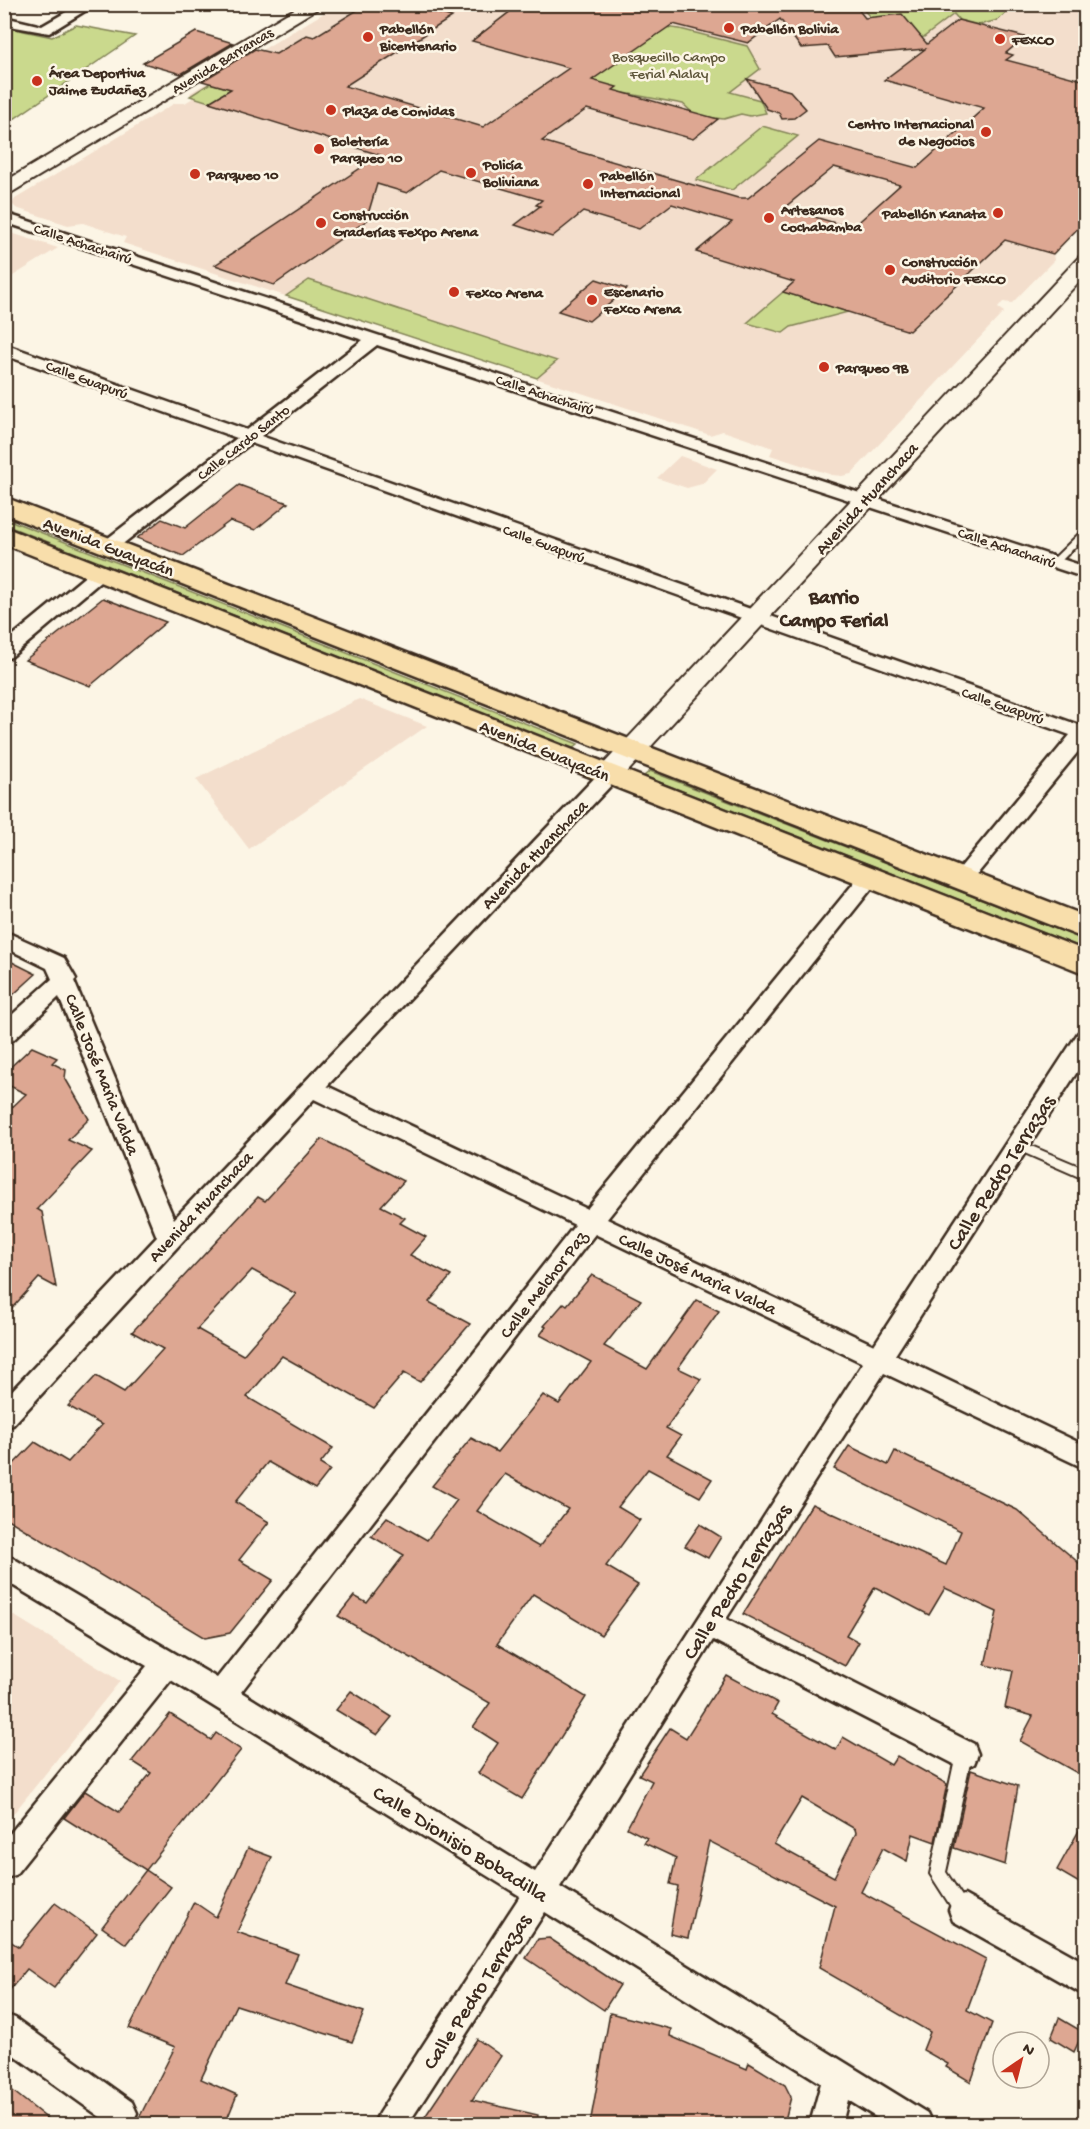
<svg xmlns="http://www.w3.org/2000/svg" width="1090" height="2129" font-family="'Gochi Hand',sans-serif">
<rect width="100%" height="100%" fill="#fcf5e5"/>
<filter id="ink" filterUnits="userSpaceOnUse"><feTurbulence type="fractalNoise" baseFrequency=".0167" numOctaves="2"/><feDisplacementMap in="SourceGraphic" scale="12" xChannelSelector="R" yChannelSelector="G"/><feConvolveMatrix kernelMatrix="1 2 1 2 8 2 1 2 1" color-interpolation-filters="sRGB"/></filter>
<g filter="url(#ink)">
<g fill="#f3decc">
<path d="M337,5H1085V220L1053,254L1054,260L1012,303L1003,302L998,308L1004,312L851,474L842,476L832,475L770,455L773,448L723,431L710,435L123,243L126,237L110,232L83,223L68,225L16,208L12,204L15,199L175,103H185L193,98L190,93Z"/>
<path d="M5,231L58,248L5,281Z"/>
<path d="M680,456L717,469L702,484L687,488L657,478Z"/>
<path d="M359,699L427,726L249,849L196,779Z"/>
<path d="M5,1610L120,1681L5,1824Z"/>
</g>
<g fill="#cad98d" stroke="#828256" stroke-width="1.5">
<path d="M859,5H1048L1012,7L998,20L979,25L959,20L954,14L924,37L910,39L873,20Z"/>
<path d="M76,25L135,36L5,125V27L52,37Z"/>
<path d="M656,26L680,29L747,46L760,69L730,92L760,100L766,113L750,116L741,114L724,119L696,116L683,104L576,84Z"/>
<path d="M251,57L213,84L231,89L209,102L190,96Z"/>
<path d="M762,126L798,136L732,190L696,180Z"/>
<path d="M309,280L557,361L537,378L286,296Z"/>
<path d="M783,292L848,312L791,327L783,333L747,323Z"/>
<path d="M4,518L578,744L572,749L5,525Z"/>
<path d="M650,771L1085,940V949L644,776Z"/>
</g>
<g fill="#dda792" stroke="#3b2a1e" stroke-width="1.5" fill-rule="evenodd">
<path d="M367,4H404L452,17L345,86L483,127L569,68L472,41L520,4H854L865,18L902,14L927,44L958,20L1025,37L1006,53L1013,55L1006,60L1086,81V220L1053,254L1005,240L909,331L783,292L794,282L696,252L732,222L672,204L639,229L583,212L552,237L515,225L540,206L536,205L542,200L439,170L407,193L377,184L366,221L274,285L215,265L380,155L209,102L231,89L202,81L255,49L276,54L307,35L314,37ZM780,19L801,48L828,46L835,57L925,49L884,80L984,108L917,168L819,141L748,198H738L542,141L587,109L693,139L718,119L613,90L617,87L592,80L673,24L748,43ZM834,167L900,185L852,228L784,208Z"/>
<path d="M196,32L233,43L181,74L143,63Z"/>
<path d="M747,79L790,91L806,109L794,118L782,119L779,113L767,109Z"/>
<path d="M596,279L627,289L589,321L558,311Z"/>
<path d="M239,485L288,503L255,530L230,521L183,556L137,538L162,519L185,528Z"/>
<path d="M103,598L166,622L90,686L25,660Z"/>
<path d="M4,958L36,974L4,1003Z"/>
<path d="M32,1047L57,1058L52,1063L66,1070L65,1078L89,1119L68,1140L92,1151L37,1209L42,1212L56,1287L39,1278L4,1317V1115L26,1094L4,1083V1073Z"/>
<path d="M322,1139L404,1181L381,1206L405,1218L400,1223L426,1237L410,1255L451,1276L429,1302L470,1324L420,1382L404,1373L374,1408L282,1356L247,1397L333,1448L320,1464L330,1470L315,1489L268,1462L235,1502L269,1522L239,1560L273,1580L230,1633L205,1638L4,1517V1474L35,1442L68,1462L102,1425L68,1406L96,1376L124,1392L163,1349L132,1332L258,1197L265,1201ZM252,1270L296,1294L243,1355L197,1329Z"/>
<path d="M592,1275L641,1300L604,1346L647,1369L697,1300L719,1311L678,1368L701,1379L666,1428L681,1436L667,1455L712,1479L700,1497L648,1469L618,1507L640,1520L606,1566L638,1585L601,1635L533,1594L497,1644L586,1697L522,1799L478,1773L498,1743L473,1727L490,1703L338,1616L354,1596L367,1603L404,1555L371,1536L387,1517L427,1540L457,1500L432,1486L471,1438L497,1452L543,1395L559,1404L591,1362L540,1335L546,1327L544,1326L564,1303L567,1305ZM505,1474L568,1509L539,1547L477,1511Z"/>
<path d="M849,1446L888,1465L895,1451L1017,1510L1086,1569V1778L1020,1741L1033,1716L1005,1708L1013,1671L985,1665L997,1612L945,1588L929,1615L875,1587L846,1635L859,1642L845,1666L743,1614L812,1504L946,1565L961,1531L834,1469Z"/>
<path d="M700,1524L721,1537L708,1558L685,1546Z"/>
<path d="M726,1675L778,1703L772,1714L836,1750L843,1737L891,1765L897,1756L947,1784L935,1842L913,1834L907,1861L883,1848L861,1892L986,1959L967,2010L992,2023L971,2082L946,2067L948,2064L923,2050L930,2032L819,1968L835,1906L709,1841L688,1938L670,1934L678,1886L670,1884L676,1858L644,1843L647,1838L627,1828L652,1781L639,1775L670,1728L686,1738ZM802,1798L855,1829L856,1833L834,1877L774,1844Z"/>
<path d="M351,1691L392,1717L377,1735L336,1710Z"/>
<path d="M170,1714L211,1740L216,1733L241,1750L146,1870L171,1887L126,1944L102,1927L146,1870L64,1818L85,1791L119,1812L151,1773L132,1761Z"/>
<path d="M971,1770L1018,1786L1005,1865L954,1848Z"/>
<path d="M1086,1818V1887L1057,1870Z"/>
<path d="M248,1848L272,1857L237,1932L298,1954L285,1985L364,2012L352,2042L236,2005L201,2079L237,2095L225,2124H192L179,2119L176,2124H136L175,2047L129,2028L194,1902L216,1917Z"/>
<path d="M55,1903L97,1933L54,1988L27,1969L4,1997V1937L19,1947Z"/>
<path d="M549,1938L620,1985L604,2010L526,1958L538,1939Z"/>
<path d="M610,2013L671,2029L670,2036L747,2069L749,2063L785,2085L791,2097L784,2124H590Z"/>
<path d="M1059,2018L1083,2032L1074,2052L1051,2038Z"/>
<path d="M477,2039L501,2056L472,2100L538,2115L537,2124H420Z"/>
<path d="M4,2084L54,2124H4Z"/>
</g>
<g fill="none" stroke-linecap="round" stroke-linejoin="round">
<g stroke="#3b2a1e" stroke-width="4">
<g id="lane">
<path d="M1086,527V536L1057,565H1051V561Z"/>
<path d="M1017,1140L1086,1169V1180L1013,1148L1011,1145L1013,1142Z"/>
<path d="M964,1747L969,1749L972,1754L946,1872L971,1910L969,1916L963,1918L957,1916L930,1874L956,1754L959,1749Z"/>
</g>
</g>
<g stroke="#3b2a1e" stroke-width="5">
<g id="street">
<path d="M80,4H96L49,33L4,25V17L42,26Z"/>
<path d="M4,213L1086,567V578L377,345L261,436L1079,725L1086,723V742L969,884H955L952,879L955,874L1070,735L251,443L115,550H103L100,546L103,542L237,438L4,355V344L247,430L363,340L4,222Z"/>
<path d="M100,568L106,569L109,573L106,577L11,657L4,659V643L94,569Z"/>
<path d="M609,769L616,770L619,775L616,780L327,1086L587,1209L862,873H876L879,878L876,883L607,1219L874,1345L1078,1033L1086,1031V1058L895,1355L1086,1446V1469L884,1373L726,1619L974,1744L978,1754L974,1764L964,1768L954,1764L713,1640L560,1887L927,2113L932,2124H887L848,2100L842,2124H810L821,2083L545,1912L408,2124H374L379,2113L520,1896L171,1680L15,1875L4,1879V1841L147,1666L4,1580V1553L217,1678L575,1225L314,1099L13,1425L4,1428V1399L157,1237L59,997L12,1041L4,1043V1022L52,979L47,968L4,947V931L64,958L76,979L74,981L174,1219L602,770ZM595,1234L863,1363L535,1872L241,1692Z"/>
<path d="M964,1895L1086,1963V1996L953,1921L949,1910L953,1899Z"/>
<path d="M4,2014L15,2018L132,2102L137,2113L132,2124H110L4,2048Z"/>
</g>
</g>
<g stroke="#3b2a1e" stroke-width="4">
<g id="secondary">
<path d="M303,4H325L4,197V182Z"/>
<path d="M1086,255V274L619,781L609,784L599,781L595,775L599,769L1079,257Z"/>
</g>
</g>
<g stroke="#3b2a1e" stroke-width="5">
<g id="primary">
<path d="M4,497L1086,916V939L4,514Z"/>
<path d="M4,527L1086,951V974L4,544Z"/>
</g>
</g>
<use href="#lane" fill="#fcf5e5" fill-rule="evenodd"/>
<use href="#street" fill="#fcf5e5" fill-rule="evenodd"/>
<use href="#secondary" fill="#fcf5e5" fill-rule="evenodd"/>
<use href="#primary" fill="#f8deab" fill-rule="evenodd"/>
</g>
</g>
<g fill="#c8321e" stroke="#fcf5e5" stroke-width="2">
<circle cx="729" cy="28" r="6"/>
<circle cx="368" cy="37" r="6"/>
<circle cx="1000" cy="39" r="6"/>
<circle cx="37" cy="81" r="6"/>
<circle cx="331" cy="110" r="6"/>
<circle cx="986" cy="132" r="6"/>
<circle cx="319" cy="149" r="6"/>
<circle cx="471" cy="173" r="6"/>
<circle cx="195" cy="174" r="6"/>
<circle cx="588" cy="184" r="6"/>
<circle cx="998" cy="213" r="6"/>
<circle cx="769" cy="218" r="6"/>
<circle cx="321" cy="223" r="6"/>
<circle cx="890" cy="270" r="6"/>
<circle cx="454" cy="292" r="6"/>
<circle cx="592" cy="300" r="6"/>
<circle cx="824" cy="367" r="6"/>
</g>
<g text-anchor="middle" stroke-width="5" stroke-linejoin="round" paint-order="stroke">
<g font-size="15" font-weight="bold" fill="#3b2a1e" stroke="#fcf5e5" text-anchor="start">
<text x="380" y="33">Pabellón<tspan x="380" dy="17">Bicentenario</tspan></text>
<text x="741" y="33">Pabellón Bolivia</text>
<text x="1012" y="44">FEXCO</text>
<text x="49" y="77">Área Deportiva<tspan x="49" dy="17">Jaime Zudañez</tspan></text>
<text x="343" y="115">Plaza de Comidas</text>
<text x="974" y="128" text-anchor="end">Centro Internacional<tspan x="974" dy="17">de Negocios</tspan></text>
<text x="331" y="145">Boletería<tspan x="331" dy="17">Parqueo 10</tspan></text>
<text x="483" y="169">Policía<tspan x="483" dy="17">Boliviana</tspan></text>
<text x="207" y="179">Parqueo 10</text>
<text x="600" y="180">Pabellón<tspan x="600" dy="17">Internacional</tspan></text>
<text x="781" y="214">Artesanos<tspan x="781" dy="17">Cochabamba</tspan></text>
<text x="986" y="218" text-anchor="end">Pabellón Kanata</text>
<text x="333" y="219">Construcción<tspan x="333" dy="17">Graderías Fexpo Arena</tspan></text>
<text x="902" y="266">Construcción<tspan x="902" dy="17">Auditorio FEXCO</tspan></text>
<text x="604" y="296">Escenario<tspan x="604" dy="17">Fexco Arena</tspan></text>
<text x="466" y="297">Fexco Arena</text>
<text x="836" y="372">Parqueo 9B</text>
</g>
<g font-size="15" fill="#5f563a" stroke="#fcf5e5">
<text x="669" y="61">Bosquecillo Campo<tspan x="669" dy="17">Ferial Alalay</tspan></text>
</g>
<g font-size="15" fill="#3b2a1e" stroke="#fcf5e5">
<text transform="translate(222 60) rotate(-31)" y="5">Avenida Barrancas</text>
<text transform="translate(83 243) rotate(18)" y="5">Calle Achachairú</text>
<text transform="translate(87 379) rotate(20)" y="5">Calle Guapurú</text>
<text transform="translate(545 394) rotate(18)" y="5">Calle Achachairú</text>
<text transform="translate(243 442) rotate(-38)" y="5">Calle Cardo Santo</text>
<text transform="translate(544 543) rotate(20)" y="5">Calle Guapurú</text>
<text transform="translate(1007 547) rotate(18)" y="5">Calle Achachairú</text>
<text transform="translate(1003 705) rotate(19)" y="5">Calle Guapurú</text>
</g>
<g font-size="18" fill="#3b2a1e" stroke="#fcf5e5">
<text transform="translate(866 498) rotate(-48)" y="6">Avenida Huanchaca</text>
<text transform="translate(109 546) rotate(21)" y="6">Avenida Guayacán</text>
<text transform="translate(545 750) rotate(22)" y="6">Avenida Guayacán</text>
<text transform="translate(534 854) rotate(-46)" y="6">Avenida Huanchaca</text>
<text transform="translate(103 1074) rotate(68)" y="6">Calle José Maria Valda</text>
<text transform="translate(200 1206) rotate(-47)" y="6">Avenida Huanchaca</text>
<text transform="translate(698 1273) rotate(25)" y="6">Calle José Maria Valda</text>
<text transform="translate(543 1284) rotate(-52)" y="6">Calle Melchor Paz</text>
</g>
<g font-size="20" font-weight="bold" fill="#3b2a1e" stroke="#fcf5e5">
<text x="834" y="603">Barrio<tspan x="834" dy="23">Campo Ferial</tspan></text>
</g>
<g font-size="21" fill="#3b2a1e" stroke="#fcf5e5">
<text transform="translate(1000 1172) rotate(-57)" y="7">Calle Pedro Terrazas</text>
<text transform="translate(736 1581) rotate(-57)" y="7">Calle Pedro Terrazas</text>
<text transform="translate(461 1843) rotate(32)" y="7">Calle Dionisio Bobadilla</text>
<text transform="translate(476 1991) rotate(-57)" y="7">Calle Pedro Terrazas</text>
</g>
</g>
<rect width="1090" height="2129" fill="none" stroke="#fcf5e5" stroke-width="24"/>
<rect x="12" y="12" width="1066" height="2105" fill="none" stroke="#3b2a1e" stroke-width="2" filter="url(#ink)"/>
<g transform="translate(1021 2060) rotate(35)"><circle r="28" fill="#fcf5e5" stroke="#afa495" stroke-width="1.5"/>
<path d="M0-4.5L10 22L0 15L-10 22Z" fill="#c8321e"/>
<text y="-9" font-size="16" font-weight="bold" text-anchor="middle" fill="#3b2a1e">N</text>
</g>
</svg>
